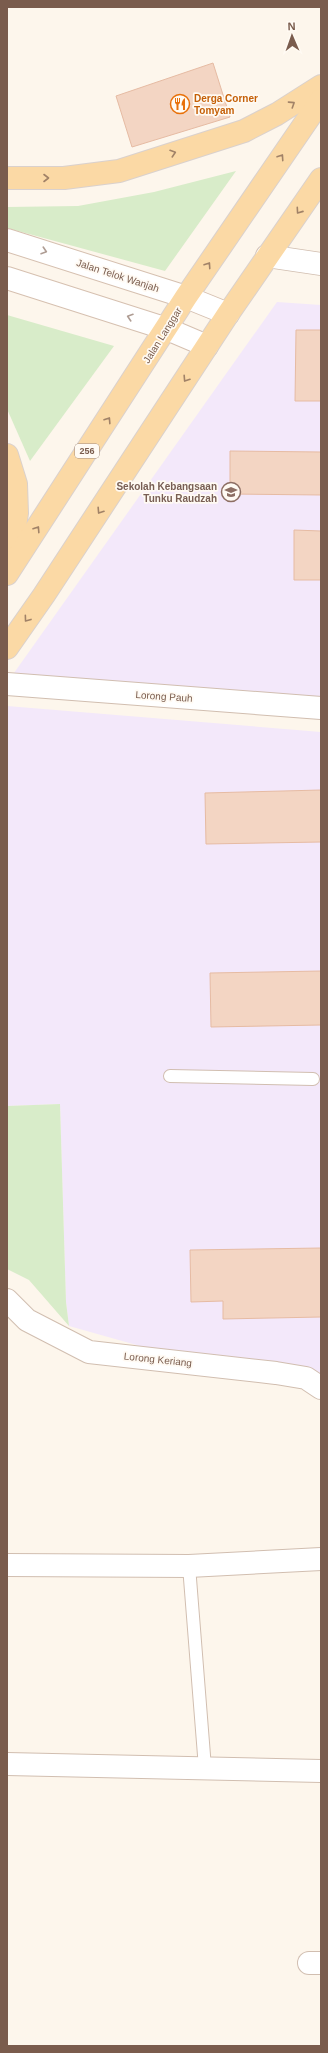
<svg xmlns="http://www.w3.org/2000/svg" width="328" height="2053" font-family="Helvetica,sans-serif">
<rect width="100%" height="100%" fill="#fdf6ec"/>
<g fill="#f3e8fa">
<path d="M277,302L321,305V702L9,680Z"/>
<path d="M7,706L321,732V1375L147,1348L69,1326L66,1302L60,1104L7,1106Z"/>
</g>
<g fill="#d8ecc9">
<path d="M236,171L165,271L7,228V207L78,206L154,192Z"/>
<path d="M7,315L114,346L30,461L7,409Z"/>
<path d="M60,1104L66,1302L69,1326L29,1280L7,1269V1106Z"/>
</g>
<g fill="#f3d5c3" stroke="#e6bba3">
<path d="M213,63L230,117L132,147L116,96Z"/>
<path d="M296,330H321V401H295Z"/>
<path d="M230,451L321,452V495L230,494Z"/>
<path d="M294,530L321,531V580H294Z"/>
<path d="M321,790V842L206,844L205,793Z"/>
<path d="M321,971V1025L211,1027L210,973Z"/>
<path d="M321,1248V1327V1317L223,1319V1301L191,1302L190,1250Z"/>
</g>
<g fill="none" stroke-linecap="round" stroke-linejoin="round">
<g stroke="#d1beb0" stroke-width="14">
<g id="lane">
<path d="M170,1076L313,1079"/>
<path d="M189,1566L205,1768"/>
</g>
</g>
<g stroke="#d1beb0" stroke-width="24">
<g id="street">
<path d="M267,256L321,264"/>
<path d="M7,684L321,708"/>
<path d="M7,1300L27,1320L89,1352L276,1373L306,1378L321,1388"/>
<path d="M7,1565L189,1566L321,1559"/>
<path d="M7,1764L321,1771"/>
<path d="M309,1963H321"/>
</g>
</g>
<g stroke="#d6c0b0" stroke-width="24">
<g id="secondary">
<path d="M7,240L186,297L228,314"/>
<path d="M7,278L167,329L207,346"/>
</g>
</g>
<g stroke="#dad1cd" stroke-width="24">
<g id="primary">
<path d="M7,178H64L119,171L244,131L277,114L321,86"/>
<path d="M7,455L16,484L17,513L9,566"/>
<path d="M7,574L186,297L321,100"/>
<path d="M7,648L44,595L228,314L321,179"/>
</g>
</g>
<use href="#lane" stroke="#fff" stroke-width="12"/>
<use href="#street" stroke="#fff" stroke-width="22"/>
<use href="#secondary" stroke="#fff" stroke-width="22"/>
<use href="#primary" stroke="#fbd9a5" stroke-width="22"/>
</g>
<defs><path id="oneway-chevron" d="M-2-3.5L2.5 0L-2 3.5" fill="none" stroke-width="1.6" stroke-linecap="round" stroke-linejoin="round"/></defs>
<g stroke="#a18267">
<use href="#oneway-chevron" transform="translate(292 104) rotate(-33)"/>
<use href="#oneway-chevron" transform="translate(173 153) rotate(-18)"/>
<use href="#oneway-chevron" transform="translate(281 157) rotate(-56)"/>
<use href="#oneway-chevron" transform="translate(46 178)"/>
<use href="#oneway-chevron" transform="translate(299 211) rotate(125)"/>
<use href="#oneway-chevron" transform="translate(208 265) rotate(-56)"/>
<use href="#oneway-chevron" transform="translate(186 379) rotate(123)"/>
<use href="#oneway-chevron" transform="translate(108 420) rotate(-57)"/>
<use href="#oneway-chevron" transform="translate(100 511) rotate(123)"/>
<use href="#oneway-chevron" transform="translate(37 529) rotate(-57)"/>
<use href="#oneway-chevron" transform="translate(27 619) rotate(126)"/>
</g>
<g stroke="#af9d94">
<use href="#oneway-chevron" transform="translate(44 251) rotate(18)"/>
<use href="#oneway-chevron" transform="translate(130 317) rotate(-162)"/>
</g>
<defs>
<g id="restaurant-ring" transform="scale(1)"><circle r="9.5" fill="#fffaf3" stroke="#e8710a" stroke-width="1.5"/><path d="M-5-6h1v4h1v-4h1v4h1v-4h1v5L-1.5 .5V6h-2V.5L-5-1ZM5-6V6H3V1.5H1.5Q1.5-4 5-6Z" fill="#e8710a"/></g>
<g id="school-ring" transform="scale(1)"><circle r="9.5" fill="#fffaf3" stroke="#8d6e63" stroke-width="1.5"/><path d="M0-5L7-2L0 1L-7-2ZM-4 1L0 2.5L4 1V4Q0 6-4 4Z" fill="#8d6e63"/></g>
</defs>
<g fill-rule="evenodd">
<use href="#restaurant-ring" x="180" y="104"/>
<use href="#school-ring" x="231" y="492"/>
</g>
<g text-anchor="middle" stroke-width="3.5" stroke-linejoin="round" paint-order="stroke">
<rect fill="#fffaf3" stroke="#a28b7f" stroke-width="1" x="75" y="444" width="24" height="14" rx="3"/>
<g font-size="9" font-weight="bold" fill="#7a5c4d">
<text x="87" y="454">256</text>
</g>
<g font-size="10" font-weight="bold" fill="#c56008" stroke="#fffaf3" text-anchor="start">
<text x="194" y="102">Derga Corner<tspan x="194" dy="12">Tomyam</tspan></text>
</g>
<g font-size="10" fill="#7a5c4d" stroke="#fffaf3">
<text transform="translate(118 275) rotate(18)" y="4">Jalan Telok Wanjah</text>
<text transform="translate(162 335) rotate(-58)" y="4">Jalan Langgar</text>
<text transform="translate(164 696) rotate(4)" y="4">Lorong Pauh</text>
<text transform="translate(158 1359) rotate(6)" y="4">Lorong Keriang</text>
</g>
<g font-size="10" font-weight="bold" fill="#785e54" stroke="#fffaf3" text-anchor="end">
<text x="217" y="490">Sekolah Kebangsaan<tspan x="217" dy="12">Tunku Raudzah</tspan></text>
</g>
</g>
<rect width="328" height="2053" fill="none" stroke="#7a5c4d" stroke-width="16"/>
<g transform="translate(292 36) rotate(358)" stroke="#fffaf3" stroke-width="3" paint-order="stroke">
<path d="M0-3L7 15L0 10L-7 15Z" fill="#7a5c4d"/>
<text y="-6" font-size="11" font-weight="bold" text-anchor="middle" fill="#7a5c4d">N</text>
</g>
</svg>
